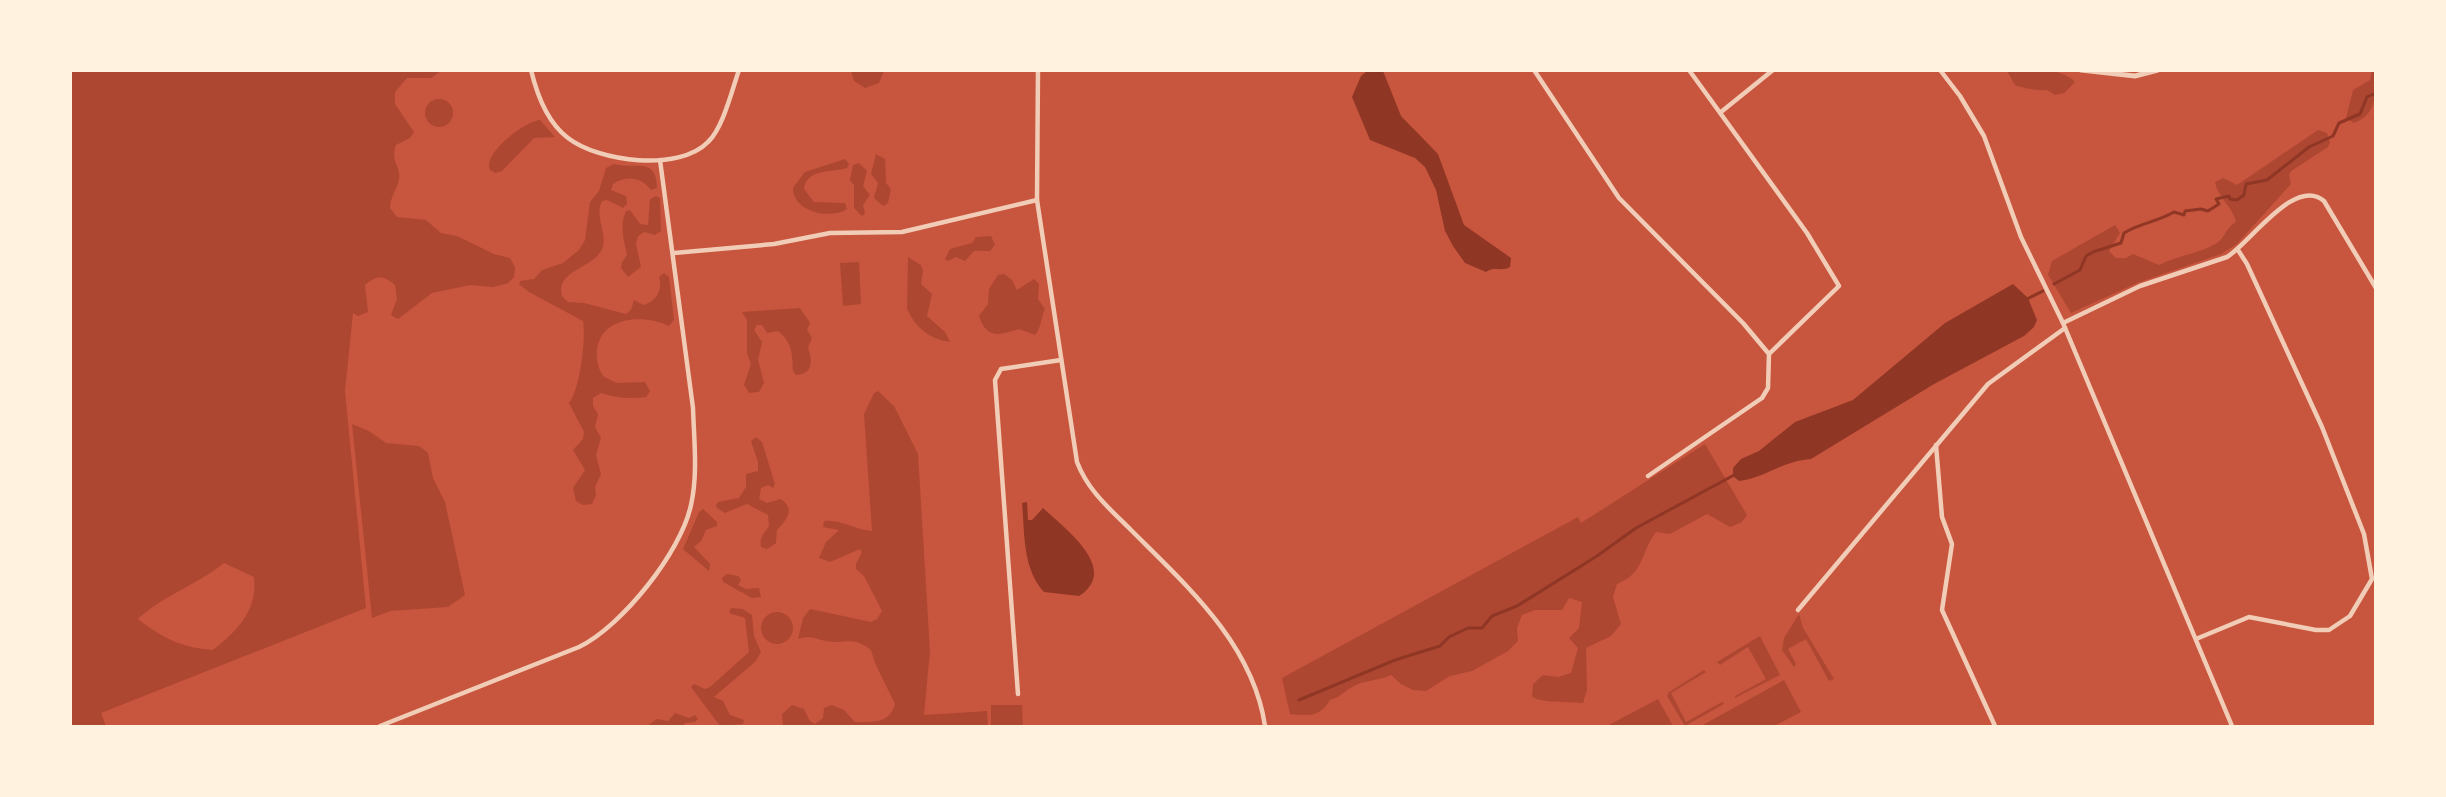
<svg xmlns="http://www.w3.org/2000/svg" width="2446" height="797" font-family="'Noto Sans',sans-serif">
<rect width="100%" height="100%" fill="#c8553d"/>
<g fill="#ae4732" fill-rule="evenodd">
<path d="M70,71H441L431,78H407L395,92V104L414,132L410,138L396,145C390,162 401,165 399,179C397,190 390,197 390,208L397,217L426,220L441,233L457,236L494,254L510,258L515,267L514,277L508,283L493,287L470,285L432,293L398,319L391,315L397,299L395,285C384,275 376,275 365,285L368,312L358,316L353,313L345,391L366,608L101,713L106,726H71ZM224,563L254,577C258,610 237,631 213,650C183,648 162,638 138,619C162,596 197,585 224,563Z"/>
<path d="M851,71H884L879,83L865,88L854,81Z"/>
<path d="M2007,71C2027,70 2060,66 2075,82L2064,93L2055,95L2047,90C2039,91 2022,88 2015,85Z"/>
<path d="M2372,71H2375C2376,92 2378,114 2354,123L2346,118L2353,90L2370,80Z"/>
<circle cx="439" cy="113" r="14"/>
<path d="M540,120L555,137L534,138L502,171L495,173L490,170C482,153 526,121 540,120Z"/>
<path d="M2318,130L2327,133L2330,143L2328,147L2291,171L2289,175L2291,184L2237,244L2221,254L2137,283L2071,313L2048,275L2052,261L2115,225L2120,233L2109,251L2116,258H2126L2133,254L2159,265C2178,255 2199,254 2217,243C2226,237 2225,228 2236,222C2233,207 2218,198 2215,182L2223,178L2237,185Z"/>
<path d="M876,154L885,159L886,183L891,189L888,203L883,206L874,198L878,183L871,174Z"/>
<path d="M845,159L849,164L847,168C831,173 807,168 804,189L814,202L845,203L847,209C830,220 793,212 793,188L805,172Z"/>
<path d="M859,163L867,171L863,186L870,195L863,205L865,214L862,216L854,208V185L850,180L853,165Z"/>
<path d="M614,164C637,170 656,156 657,188L651,190C641,177 627,175 613,184L611,190L626,196L627,204L623,208L607,200L602,201C593,219 612,238 599,254C587,269 556,272 562,296L568,302L584,303L626,314L631,310L634,300L643,305C656,302 663,290 659,277L664,273L669,277L674,320L669,326C644,314 601,316 597,350C596,360 598,369 604,377L617,383L645,382L650,391L646,397C630,399 616,398 601,393L593,398V406L598,414L595,427L601,438L596,455L601,474L595,487L596,495L592,504L583,505L576,501L573,488L585,470L573,450L583,439L584,432L569,403C580,389 586,339 583,321L529,292L519,284L520,281L534,279L542,270L563,263L579,250L585,240L590,202L599,191L606,168Z"/>
<path d="M656,196L660,198L661,231L655,235L644,232L638,236L636,244L641,267L628,277L621,268L622,262L627,255C624,240 619,226 626,211L630,210L640,224L648,225L650,199Z"/>
<path d="M991,236L995,245L990,251H974L965,261L956,257L948,261L945,259L950,249L972,243L976,237Z"/>
<path d="M908,257L921,265L923,271L921,284L932,294L927,316L945,332L950,342C929,339 916,328 907,309Z"/>
<path d="M859,262L861,304L843,306L840,263Z"/>
<path d="M1004,274L1012,280L1017,290L1034,279L1039,284L1038,299L1045,309C1041,317 1041,329 1035,335L1019,329C1000,335 987,340 979,316L988,304L989,289L998,275Z"/>
<path d="M800,308L810,323L807,330L812,338L808,347C812,360 814,374 796,375L793,371C792,354 793,343 778,331L767,333L762,325H757L754,330L762,342L758,360L764,383L759,392L749,393L744,385L751,364L747,353V320L742,312Z"/>
<path d="M878,391L894,406L918,454L930,651L924,715L987,711L988,726H783L782,714L792,705L804,709L810,721L815,724L823,718L824,708L832,705L844,710L855,722C872,722 890,724 895,704L875,663L871,650C851,635 845,645 826,641C815,639 810,635 798,639L803,618L810,609L871,622L877,619L882,611L864,576L856,569V564L862,552L860,549L830,562L819,558L826,542L839,530L823,527L824,521C841,519 855,530 872,531L864,414L874,393Z"/>
<path d="M352,424L369,431L386,443L419,446L428,453L433,478L445,502L465,595L448,607L390,611L372,618Z"/>
<path d="M756,437L762,442L775,484L773,488L768,485L761,488L759,499L767,503L781,499C796,510 786,520 777,530L776,543L767,549L761,547C759,537 764,534 769,526L768,515L747,504L725,513L717,508L716,505L718,502L739,498L746,487V474L758,471V462L751,441Z"/>
<path d="M1705,444L1747,515L1742,522L1730,527L1707,514L1670,534L1656,532C1640,553 1645,573 1617,584L1613,597L1621,624L1611,636L1586,648L1587,690L1583,703C1566,701 1546,704 1532,697L1533,684L1543,675L1558,677L1571,673L1578,648L1569,638L1579,628L1582,602L1569,598L1562,610H1535L1522,615L1517,628L1518,641L1508,651L1472,671L1450,676L1426,691L1413,690L1401,684L1391,675C1379,681 1363,680 1352,687C1344,692 1340,697 1330,700C1320,717 1309,716 1290,714L1282,678L1578,517L1581,523Z"/>
<path d="M703,509L717,522V526L706,530L701,541L694,547L710,564L709,571L683,549L699,512Z"/>
<path d="M727,574L738,576L741,580L738,585L746,589L759,588L761,597L752,598L723,582L722,578Z"/>
<path d="M731,608L743,609L752,615L754,636L761,652L755,662L714,697L723,701L730,715L744,720L743,724L720,726L691,687L694,684L705,689L710,687L749,652L745,618L729,613Z"/>
<circle cx="777" cy="628" r="16"/>
<path d="M1799,614L1803,628L1834,679L1829,681L1806,639L1788,649L1796,664L1794,667L1782,650L1784,638Z"/>
<path d="M1760,636L1780,675L1735,698V696L1766,679L1748,647L1720,665L1717,662Z"/>
<path d="M1704,670L1706,672L1671,693L1686,722L1722,702L1724,704L1685,726L1667,696L1669,692Z"/>
<path d="M1784,680L1801,712L1774,726H1701Z"/>
<path d="M1658,699L1673,726H1607Z"/>
<path d="M991,705H1022L1023,726H991Z"/>
<path d="M675,713L689,718L695,715L698,719L695,722L685,723L683,726H647L657,719L668,721Z"/>
</g>
<g fill="#8f3625">
<path d="M1367,71H1383L1401,116L1438,154L1464,225L1511,258L1510,267C1502,272 1494,266 1486,272L1465,263L1453,246L1445,231L1436,190L1425,167L1415,158L1370,140L1352,97L1361,76Z"/>
<path d="M2013,284L2028,298L2037,320L2034,327L2024,336L1934,384L1811,459C1782,461 1767,477 1739,481L1733,476V468L1741,459L1759,451L1795,422L1853,400L1945,323Z"/>
<path d="M1027,502L1028,520H1032L1043,508C1064,528 1121,569 1079,596L1044,592C1022,568 1025,533 1022,503Z"/>
</g>
<g fill="none" stroke-linecap="round" stroke-linejoin="round">
<g stroke="#8f3625" stroke-width="3">
<path d="M2054,284L2080,270L2086,256L2093,252L2121,243L2124,233C2140,223 2157,222 2174,212L2184,215L2185,211L2201,209L2208,211L2219,204L2216,199L2229,196L2230,199L2237,200L2244,195L2246,184L2267,180L2309,147L2333,136L2339,123L2360,114L2367,97L2376,93"/>
<path d="M2027,299L2043,291"/>
<path d="M1299,700L1395,660L1440,646L1449,637L1468,628H1482L1492,616L1517,606L1597,556L1636,528L1736,474"/>
</g>
<g stroke="#f1ccb7" stroke-width="4.5">
<path d="M531,70C537,95 548,123 568,138C599,162 679,172 708,142C723,128 732,90 739,70"/>
<path d="M1038,70L1037,200L1077,462C1088,491 1110,509 1131,530C1187,586 1253,644 1265,726"/>
<path d="M1534,70L1619,198L1743,323L1769,354L1768,388L1762,398L1648,476"/>
<path d="M1689,70L1807,233L1839,286L1769,354"/>
<path d="M1940,70L1960,96L1984,136L2021,237L2063,323L2232,726"/>
<path d="M1721,112L1773,70"/>
<path d="M674,253L774,244L830,233L902,232L1037,200"/>
<path d="M2063,323L2140,286L2227,257C2251,242 2295,176 2324,201L2376,288"/>
<path d="M1936,445L1942,517L1952,544L1942,610L1995,726"/>
<path d="M1798,610L1988,384L2065,328"/>
<path d="M2196,639L2249,617L2316,630H2329L2350,616L2372,579L2364,534L2322,427L2247,264L2238,250"/>
<path d="M1018,694L995,380L1001,369L1061,360"/>
<path d="M380,726L579,647C622,626 681,552 691,505C698,474 694,440 693,408L660,160"/>
</g>
<path stroke="#f1ccb7" stroke-width="5" d="M2081,70L2135,76L2158,70"/>
</g>
<rect width="2446" height="797" fill="none" stroke="#fff3e0" stroke-width="144"/>
</svg>
